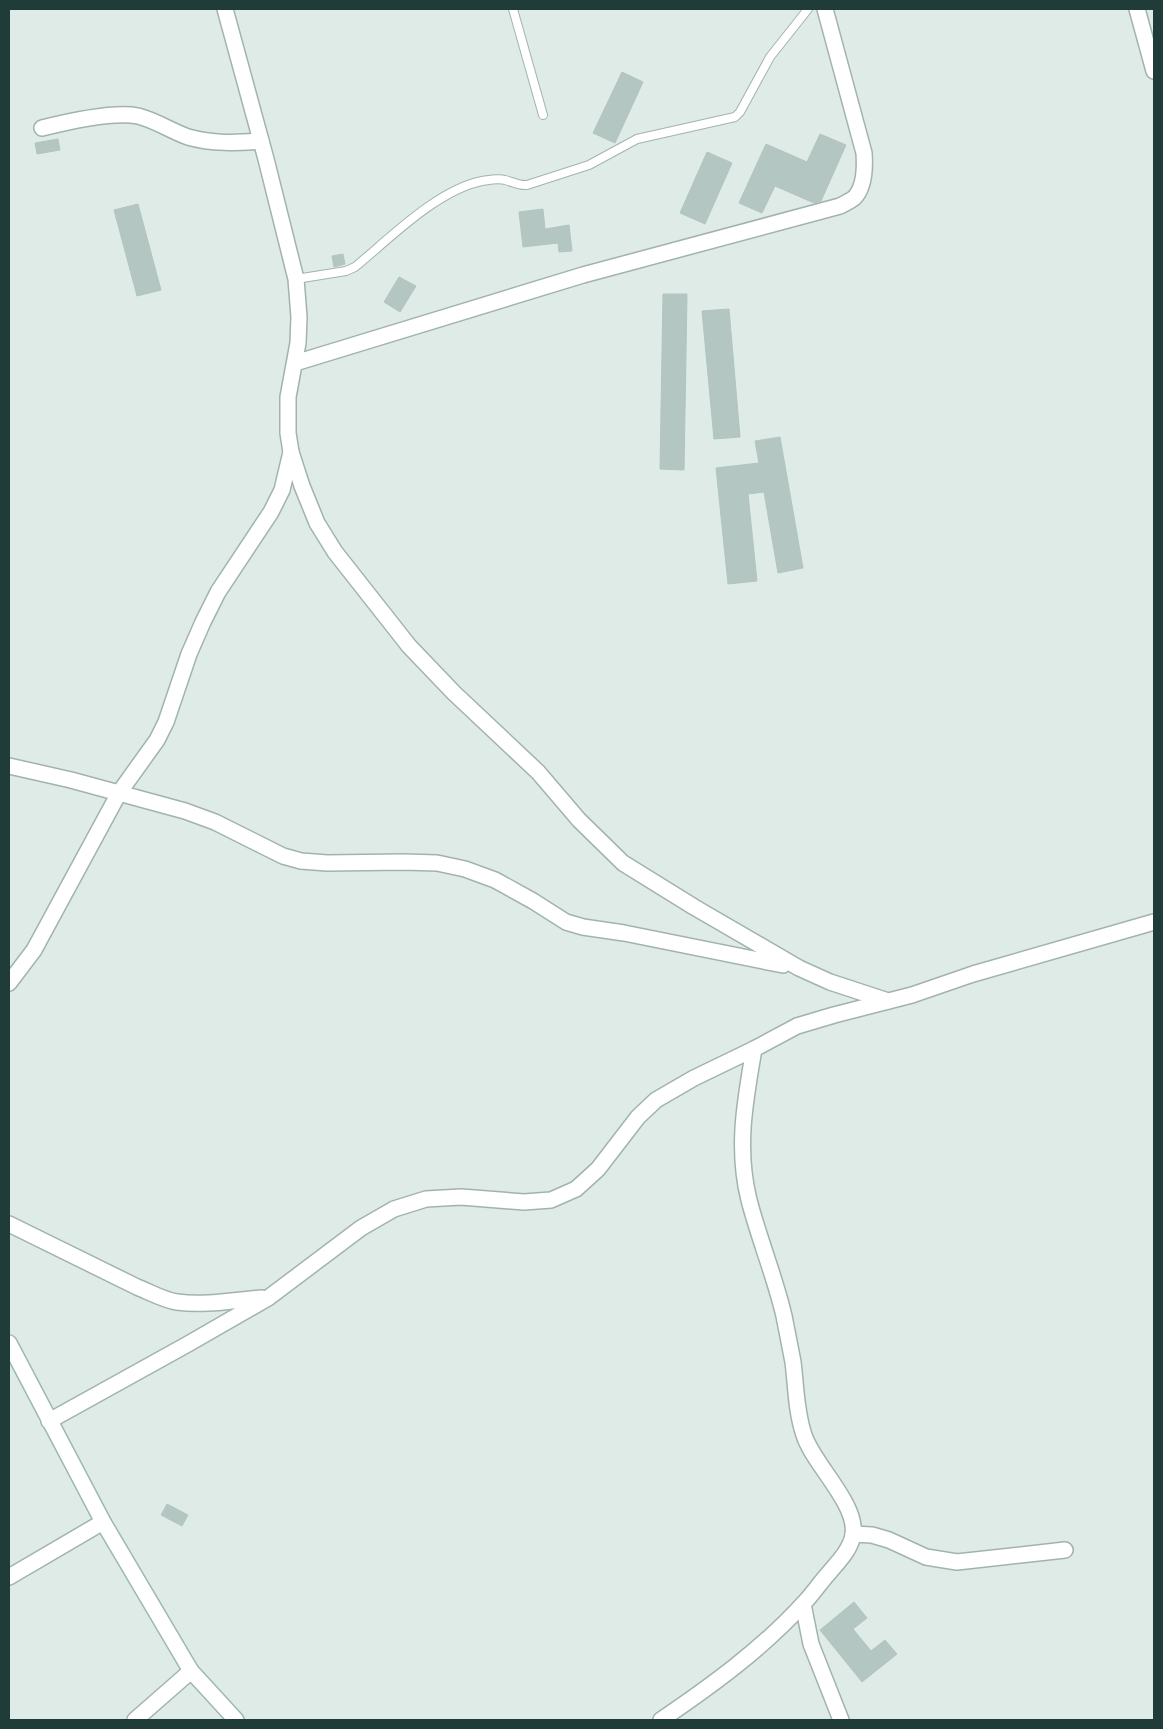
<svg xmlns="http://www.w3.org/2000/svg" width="1163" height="1729" font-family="Inter,sans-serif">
<rect width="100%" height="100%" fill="#dfebe7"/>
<g fill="#b4c6c1" stroke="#b1c5c0">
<path d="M622,72L643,82L615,143L593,133Z"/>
<path d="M820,134L846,145L821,201L814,203L775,186L762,213L739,203L766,144L807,162Z"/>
<path d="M58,139L60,150L37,154L35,143Z"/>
<path d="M707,152L732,163L705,224L680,213Z"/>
<path d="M138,204L161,290L137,296L114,210Z"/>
<path d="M543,209L545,229L569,225L572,251L559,252L558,243L523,247L519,212Z"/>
<path d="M343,254L345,264L334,267L332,256Z"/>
<path d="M399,277L416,286L400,312L384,302Z"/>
<path d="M663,294H687L684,470L660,469Z"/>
<path d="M729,309L740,437L714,439L702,311Z"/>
<path d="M780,437L803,568L778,573L764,492L748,494L757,581L728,584L716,468L759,463L755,441Z"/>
<path d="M167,1504L188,1515L182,1526L161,1515Z"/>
<path d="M854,1602L867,1618L853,1629L871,1651L885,1640L897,1654L862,1682L820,1630Z"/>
</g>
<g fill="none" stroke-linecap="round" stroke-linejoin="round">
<g stroke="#a2b3af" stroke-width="10">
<g id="lane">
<path d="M513,9L543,115"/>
<path d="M296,279L346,271L355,267C389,239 437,190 482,181C489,180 498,178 505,180C513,182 519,186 527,185L589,165L637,139L735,117L740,112L770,57L808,9"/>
</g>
</g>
<g stroke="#a2b3af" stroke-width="18">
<g id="street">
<path d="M225,9L266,159L296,279L299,317L298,343L288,397V433L291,452L302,486L317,523L335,552L409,646L454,693L538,772L579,820L623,863L694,907L799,968L830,982L888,1001"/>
<path d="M1137,9L1154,71"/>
<path d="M42,128C66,122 114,111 138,116C155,120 171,131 188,137C213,144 235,143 261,141"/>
<path d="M295,363L583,275L840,206C844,204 850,201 854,198C865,187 865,167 864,153L825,9"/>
<path d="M9,766L71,780L185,811L215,822L283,856L301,861L327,863L404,862L437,863L465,869L495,880L533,901L566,922L583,927L624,933L783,965"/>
<path d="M9,983L34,950L119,793L157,740L166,722L189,654L203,622L218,592L271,512L282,490L291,452"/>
<path d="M9,1224L137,1287C150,1292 163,1300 177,1302C205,1306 235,1300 262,1298"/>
<path d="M49,1421L188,1344L268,1298L361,1228L394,1209L426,1199L461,1197L524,1202L551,1200L576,1189L598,1169L638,1117L656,1100L694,1078L754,1049L797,1026L834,1015L912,995L973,974L1154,922"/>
<path d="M853,1534L872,1535L889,1540L926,1557L957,1562L1065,1550"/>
<path d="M9,1577L103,1522"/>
<path d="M803,1604L811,1644L841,1720"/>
<path d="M135,1720L191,1671"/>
<path d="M661,1720C711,1686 762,1649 803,1604C812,1595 819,1584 828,1574C837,1563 850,1551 853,1535C858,1504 813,1464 804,1435C796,1412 796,1386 793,1362C790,1347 787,1331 784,1316C775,1277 759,1239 749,1200C736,1148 745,1101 754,1049"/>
</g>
</g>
<g stroke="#9db8b2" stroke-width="18">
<path id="secondary" d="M9,1343L103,1522L191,1671L236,1720"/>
</g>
<use href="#lane" stroke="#fff" stroke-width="8"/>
<use href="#street" stroke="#fff" stroke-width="15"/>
<use href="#secondary" stroke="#fff" stroke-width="15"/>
</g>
<rect width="1163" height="1729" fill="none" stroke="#1f3c39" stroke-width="20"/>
</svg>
